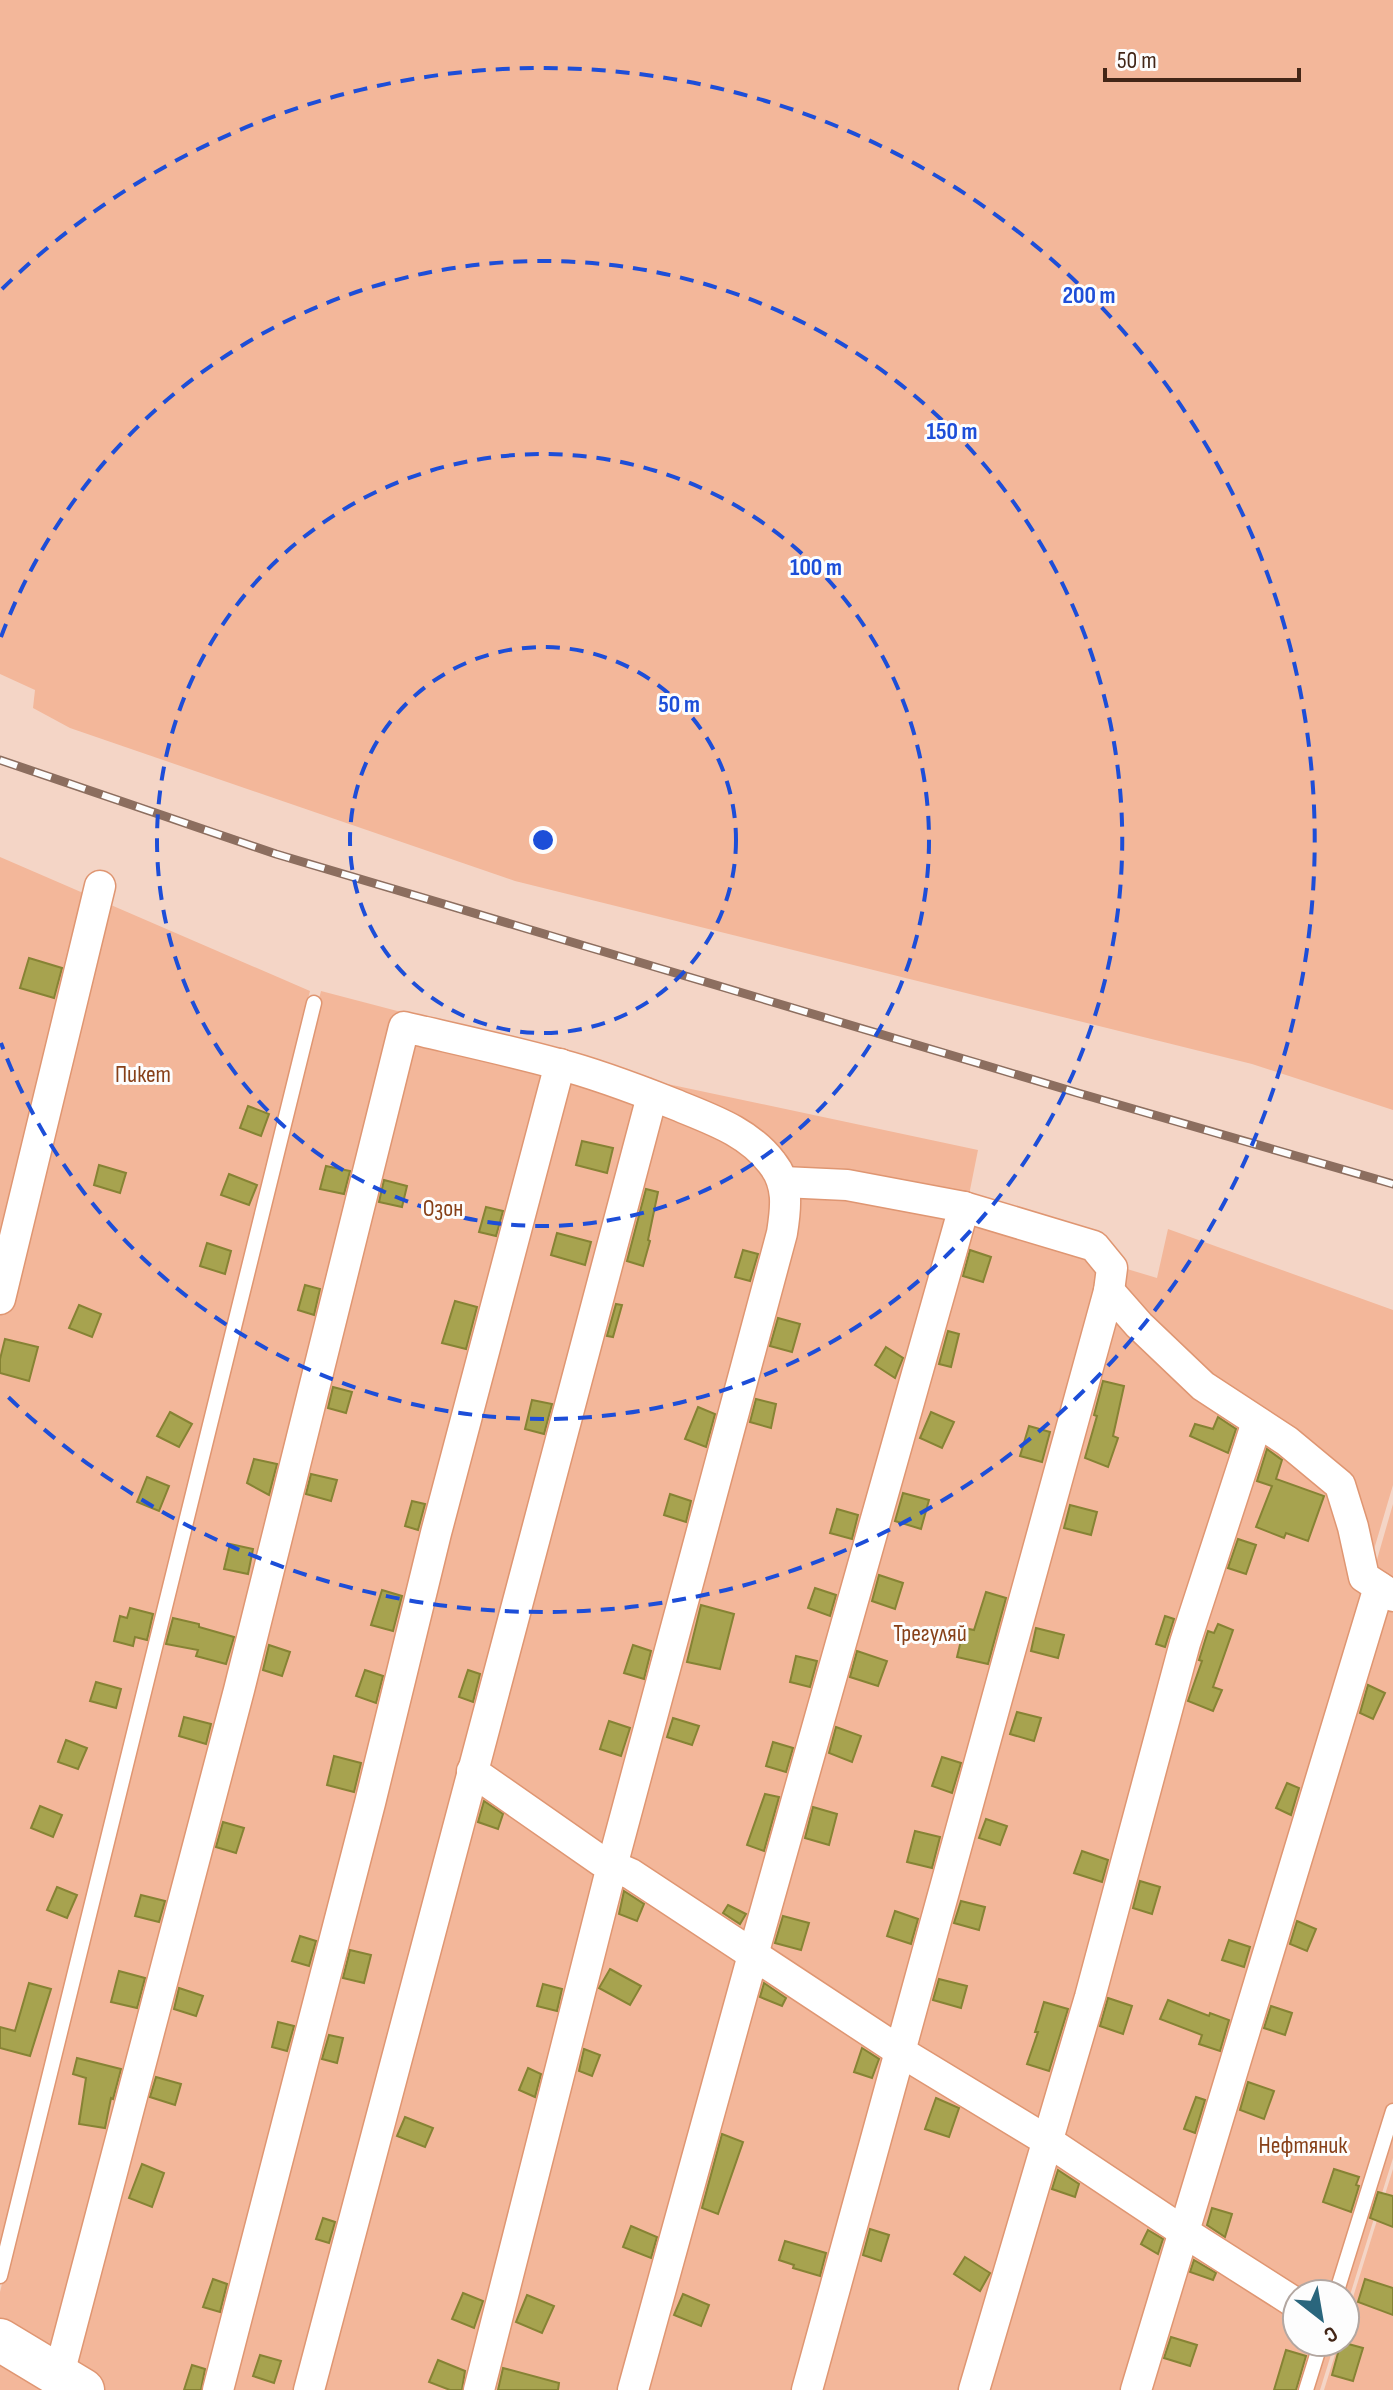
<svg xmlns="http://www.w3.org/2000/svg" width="1393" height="2390" font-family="'Sofia Sans Condensed',sans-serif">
<rect width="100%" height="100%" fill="#f4d5c6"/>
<g fill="#f3b79a">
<path d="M0,0H1393V1110L1252,1064L515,881L70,728L33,708L35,690L0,674Z"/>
<path d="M0,857L310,991L0,2255Z"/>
<path d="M321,991L653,1078L306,2390H93L0,2329V2292Z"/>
<path d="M658,1082L978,1150L964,1220L1157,1278L1168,1229L1393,1310V1485L1126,2390H316Z"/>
<path d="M1393,1504V2158L1345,2311V2294H1297V2342H1335L1320,2390H1138Z"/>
<path d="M1393,2169V2390H1324L1339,2342H1345V2323Z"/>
<path d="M0,2354L61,2390H0Z"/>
</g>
<g fill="#a7a34f" stroke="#868334" stroke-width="2">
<path d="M29,958L62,968L54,998L20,988Z"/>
<path d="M248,1106L269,1114L261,1136L240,1128Z"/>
<path d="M582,1141L613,1148L607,1173L576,1165Z"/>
<path d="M99,1165L126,1173L120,1193L94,1185Z"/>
<path d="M326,1166L350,1171L344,1194L320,1189Z"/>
<path d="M229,1174L257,1185L249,1205L221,1195Z"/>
<path d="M384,1180L407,1186L402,1207L379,1202Z"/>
<path d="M646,1189L658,1192L648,1240L650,1241L643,1266L627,1261Z"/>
<path d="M486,1207L503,1211L496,1236L479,1232Z"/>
<path d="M557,1233L591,1242L585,1265L551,1255Z"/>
<path d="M207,1243L231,1251L225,1274L200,1266Z"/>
<path d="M743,1250L758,1254L750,1281L735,1277Z"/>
<path d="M970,1250L991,1257L983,1282L963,1276Z"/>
<path d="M305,1285L320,1289L314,1315L298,1310Z"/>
<path d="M455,1301L477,1307L466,1349L442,1343Z"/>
<path d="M616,1304L622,1305L613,1337L607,1336Z"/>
<path d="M79,1305L101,1314L92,1337L69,1328Z"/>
<path d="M778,1318L800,1324L792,1352L770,1346Z"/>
<path d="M948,1331L959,1334L951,1367L939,1364Z"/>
<path d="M5,1339L38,1347L29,1381L0,1373V1359Z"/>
<path d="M886,1347L903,1358L895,1378L875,1365Z"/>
<path d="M1103,1381L1124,1386L1113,1436L1118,1438L1108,1467L1085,1458L1097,1416L1094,1415Z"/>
<path d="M333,1387L352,1392L346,1413L328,1408Z"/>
<path d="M756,1399L776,1404L771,1428L750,1422Z"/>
<path d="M532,1400L552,1404L544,1434L525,1429Z"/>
<path d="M698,1407L715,1414L706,1447L685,1439Z"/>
<path d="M170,1412L192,1424L179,1447L157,1436Z"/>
<path d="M931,1412L954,1422L942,1448L920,1438Z"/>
<path d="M1218,1417L1236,1429L1228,1453L1190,1436L1195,1424L1213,1429Z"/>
<path d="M1029,1426L1050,1432L1042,1462L1020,1456Z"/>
<path d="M1267,1449L1282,1460L1276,1479L1324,1496L1308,1541L1286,1533L1284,1538L1256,1527L1272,1486L1257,1481Z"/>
<path d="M254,1459L277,1464L269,1495L247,1483Z"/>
<path d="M311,1474L337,1480L331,1501L306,1494Z"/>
<path d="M147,1477L169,1486L159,1511L137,1502Z"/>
<path d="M903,1493L929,1500L921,1529L895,1521Z"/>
<path d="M670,1494L691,1501L686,1522L664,1515Z"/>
<path d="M412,1501L425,1504L418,1530L405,1526Z"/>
<path d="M1070,1505L1097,1512L1091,1535L1064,1528Z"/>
<path d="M837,1509L858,1515L852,1539L830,1533Z"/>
<path d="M1238,1539L1256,1545L1246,1574L1228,1568Z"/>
<path d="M230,1544L253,1549L248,1574L224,1569Z"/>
<path d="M879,1575L903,1583L895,1609L872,1601Z"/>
<path d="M815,1588L836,1595L830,1616L808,1608Z"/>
<path d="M382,1590L402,1596L393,1631L371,1625Z"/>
<path d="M986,1592L1006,1598L988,1664L957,1657L964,1628L974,1630Z"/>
<path d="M701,1605L734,1614L720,1669L687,1662Z"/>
<path d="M130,1608L153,1614L147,1640L135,1637L133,1646L114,1641L120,1616L127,1618Z"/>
<path d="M1165,1616L1174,1619L1165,1647L1156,1644Z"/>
<path d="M173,1618L199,1624V1627L234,1637L226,1664L196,1656L198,1650L166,1644Z"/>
<path d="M1218,1624L1233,1630L1213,1687L1222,1690L1213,1711L1188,1701L1202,1661L1199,1660L1208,1631L1214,1633Z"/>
<path d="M1036,1628L1064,1635L1058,1658L1031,1651Z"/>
<path d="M269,1645L290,1652L282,1676L263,1670Z"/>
<path d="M633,1645L651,1651L644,1679L624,1673Z"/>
<path d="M857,1651L887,1661L878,1686L850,1677Z"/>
<path d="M796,1656L817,1661L810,1687L790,1682Z"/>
<path d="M365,1670L383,1676L376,1703L356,1696Z"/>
<path d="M468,1670L480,1674L473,1702L459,1697Z"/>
<path d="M96,1682L121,1689L116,1708L90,1701Z"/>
<path d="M1368,1685L1385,1693L1373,1719L1360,1713Z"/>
<path d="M1017,1712L1041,1718L1034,1741L1010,1734Z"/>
<path d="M184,1717L211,1724L206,1744L179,1736Z"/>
<path d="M673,1718L699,1726L692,1745L667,1737Z"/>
<path d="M609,1721L630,1728L621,1756L600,1749Z"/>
<path d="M836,1727L861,1736L852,1762L829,1753Z"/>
<path d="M66,1740L87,1748L78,1769L58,1762Z"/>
<path d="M773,1742L793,1748L786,1772L766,1766Z"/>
<path d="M334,1756L361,1763L354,1792L327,1785Z"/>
<path d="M942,1757L961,1763L952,1793L932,1786Z"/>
<path d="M1287,1783L1299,1788L1291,1815L1276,1808Z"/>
<path d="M765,1794L779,1797L764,1851L747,1845Z"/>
<path d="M484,1801L503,1814L498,1829L478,1822Z"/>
<path d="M40,1806L62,1815L53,1837L31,1828Z"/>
<path d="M813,1807L837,1814L829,1845L805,1838Z"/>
<path d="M986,1819L1007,1826L1000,1845L979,1838Z"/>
<path d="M223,1822L244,1828L236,1853L216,1847Z"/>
<path d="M915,1831L940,1837L932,1868L907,1862Z"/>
<path d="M1082,1851L1108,1860L1102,1882L1074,1873Z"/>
<path d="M1140,1881L1160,1887L1152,1914L1133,1908Z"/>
<path d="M57,1887L77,1895L67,1918L47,1910Z"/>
<path d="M624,1891L644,1904L637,1921L619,1914Z"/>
<path d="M141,1895L165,1901L159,1922L135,1916Z"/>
<path d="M961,1901L985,1907L979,1930L954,1923Z"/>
<path d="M728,1905L746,1914L740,1924L723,1913Z"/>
<path d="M895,1911L918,1919L911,1944L887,1936Z"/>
<path d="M783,1916L809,1923L801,1950L775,1943Z"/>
<path d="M1297,1921L1316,1929L1307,1951L1290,1944Z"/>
<path d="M300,1936L316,1941L309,1966L292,1961Z"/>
<path d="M1229,1940L1250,1947L1244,1967L1222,1960Z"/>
<path d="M350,1950L371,1955L364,1983L343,1978Z"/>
<path d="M610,1969L641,1986L630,2005L599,1988Z"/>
<path d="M119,1971L145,1978L137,2008L111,2002Z"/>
<path d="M939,1979L967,1986L961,2008L933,2000Z"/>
<path d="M29,1983L51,1989L30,2056L0,2048V2027L15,2031Z"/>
<path d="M764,1983L786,1998L782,2006L760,1997Z"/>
<path d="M543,1984L562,1989L557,2011L537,2006Z"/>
<path d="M179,1988L203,1996L196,2016L174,2009Z"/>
<path d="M1108,1998L1132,2006L1123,2034L1100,2026Z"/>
<path d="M1168,2000L1209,2016L1210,2013L1229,2020L1220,2051L1199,2044L1202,2035L1160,2019Z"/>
<path d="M1044,2002L1068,2009L1049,2071L1027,2064L1038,2032H1035Z"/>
<path d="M1271,2006L1292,2013L1285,2035L1264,2028Z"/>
<path d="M278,2022L294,2026L287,2051L272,2047Z"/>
<path d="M329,2035L343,2038L337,2063L322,2059Z"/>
<path d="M862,2048L879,2059L872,2078L854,2072Z"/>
<path d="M584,2049L600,2055L592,2076L579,2071Z"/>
<path d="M77,2058L121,2069L113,2099L111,2098L105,2128L79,2124L86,2078L73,2074Z"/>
<path d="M528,2068L541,2074L535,2097L519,2090Z"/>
<path d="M156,2077L181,2084L175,2105L150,2097Z"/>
<path d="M1248,2082L1274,2091L1264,2119L1240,2110Z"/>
<path d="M1196,2097L1205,2100L1195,2133L1184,2129Z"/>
<path d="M936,2098L959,2108L949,2137L925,2129Z"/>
<path d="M405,2117L433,2128L425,2147L397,2136Z"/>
<path d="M722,2134L743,2142L718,2214L702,2208Z"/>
<path d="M142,2164L164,2173L152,2207L129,2198Z"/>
<path d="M1334,2169L1359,2177L1356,2185L1359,2186L1351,2212L1323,2202Z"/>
<path d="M1058,2170L1079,2184L1075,2197L1052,2189Z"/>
<path d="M1378,2192L1393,2196V2227L1370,2218Z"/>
<path d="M1212,2208L1232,2214L1225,2237L1207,2225Z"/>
<path d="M323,2218L335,2222L329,2243L316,2239Z"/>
<path d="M631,2226L657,2237L651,2258L623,2247Z"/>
<path d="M870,2229L889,2235L881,2261L863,2255Z"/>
<path d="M1148,2230L1163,2239L1158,2254L1141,2244Z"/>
<path d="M785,2241L826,2253L820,2276L793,2268L794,2265L779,2260Z"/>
<path d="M965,2257L990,2273L980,2291L954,2274Z"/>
<path d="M1194,2260L1216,2273L1213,2280L1190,2272Z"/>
<path d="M213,2279L227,2284L220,2312L203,2307Z"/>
<path d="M1365,2279L1393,2288V2315L1358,2302Z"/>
<path d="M463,2293L483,2301L474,2328L452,2319Z"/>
<path d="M683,2294L709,2305L701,2326L674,2315Z"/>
<path d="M527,2295L554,2306L542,2333L516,2322Z"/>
<path d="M1171,2337L1197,2345L1190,2366L1164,2358Z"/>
<path d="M1341,2342L1363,2348L1353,2381L1332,2375Z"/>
<path d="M1286,2350L1306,2356L1296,2390H1274Z"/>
<path d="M260,2355L281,2361L274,2383L253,2376Z"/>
<path d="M438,2360L465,2371L462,2390H450L429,2382Z"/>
<path d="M192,2365L205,2369L201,2390H184Z"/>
<path d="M503,2368L559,2383L558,2390H498Z"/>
</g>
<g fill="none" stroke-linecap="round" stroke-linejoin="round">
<g stroke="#df9672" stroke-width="17">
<g id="lane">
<path d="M0,2276L314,1003"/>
<path d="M1336,2294L1393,2111"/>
<path d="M1306,2390L1321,2342"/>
</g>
</g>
<g stroke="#df9672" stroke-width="33">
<g id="street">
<path d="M783,1182L847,1185L964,1207L1094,1246L1112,1268L1109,1291"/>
<path d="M0,1299L100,886"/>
<path d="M472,1771L601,1861L631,1874L901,2052L1046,2140L1184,2232L1297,2304"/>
<path d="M59,2374L239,1690L404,1027C455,1039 507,1050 558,1064C597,1074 636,1089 674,1104C710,1119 748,1131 772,1163C789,1184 786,1208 782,1233L612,1866L479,2390"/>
<path d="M218,2390L370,1803L436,1533L560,1064"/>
<path d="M309,2390L652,1096"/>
<path d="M633,2390L753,1955L964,1207"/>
<path d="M807,2390L1109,1291L1139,1325L1203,1386L1287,1441L1340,1485L1353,1527L1364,1577L1393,1596"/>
<path d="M974,2390L1090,1997L1185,1643L1257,1422"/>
<path d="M1136,2390L1379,1587"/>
</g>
</g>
<g stroke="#df9672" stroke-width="45">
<path id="secondary" d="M0,2340L83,2390"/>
</g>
<use href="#lane" stroke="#fff" stroke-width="14"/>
<use href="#street" stroke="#fff" stroke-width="30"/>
<use href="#secondary" stroke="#fff" stroke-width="42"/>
<g stroke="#8c6e5f" stroke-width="9">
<path id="rail" d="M0,760L276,854L1078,1093L1393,1184"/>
</g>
<use href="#rail" stroke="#fdfdfd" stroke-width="6" stroke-dasharray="18" stroke-linecap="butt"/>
</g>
<g fill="none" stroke="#1d4ed8" stroke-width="4" stroke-dasharray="14 10">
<circle cx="543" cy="840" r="193"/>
<circle cx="543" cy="840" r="386"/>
<path d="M1 637A579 579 0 1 1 1 1043"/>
<path d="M2 289A772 772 0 1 1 2 1391"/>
</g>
<g text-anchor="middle" stroke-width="6" stroke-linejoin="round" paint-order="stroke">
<g font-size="24" fill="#874018" stroke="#fdfdfd">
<text x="143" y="1082">Пикет</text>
<text x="443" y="1216">Озон</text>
<text x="930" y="1641">Трегуляй</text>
<text x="1303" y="2153">Нефтяник</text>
</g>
</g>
<circle cx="543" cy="840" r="12" fill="#1d4ed8" stroke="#fdfdfd" stroke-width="4"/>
<g font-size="24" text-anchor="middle" font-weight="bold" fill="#1d4ed8" stroke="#fdfdfd" stroke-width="6" stroke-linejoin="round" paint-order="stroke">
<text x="1089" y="303">200 m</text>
<text x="952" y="439">150 m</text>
<text x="816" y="575">100 m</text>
<text x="679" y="712">50 m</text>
</g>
<g transform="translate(1321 2318) rotate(149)"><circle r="38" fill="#fdfdfd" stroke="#b3a7a1" stroke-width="2"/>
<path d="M0-6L14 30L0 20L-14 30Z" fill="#2a667d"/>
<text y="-12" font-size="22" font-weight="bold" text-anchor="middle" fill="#432617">С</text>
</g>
<path d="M1105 68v12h194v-12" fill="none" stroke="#432617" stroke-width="4"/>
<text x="1117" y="68" font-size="24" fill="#432617" stroke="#fdfdfd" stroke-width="6" paint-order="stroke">50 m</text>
</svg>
